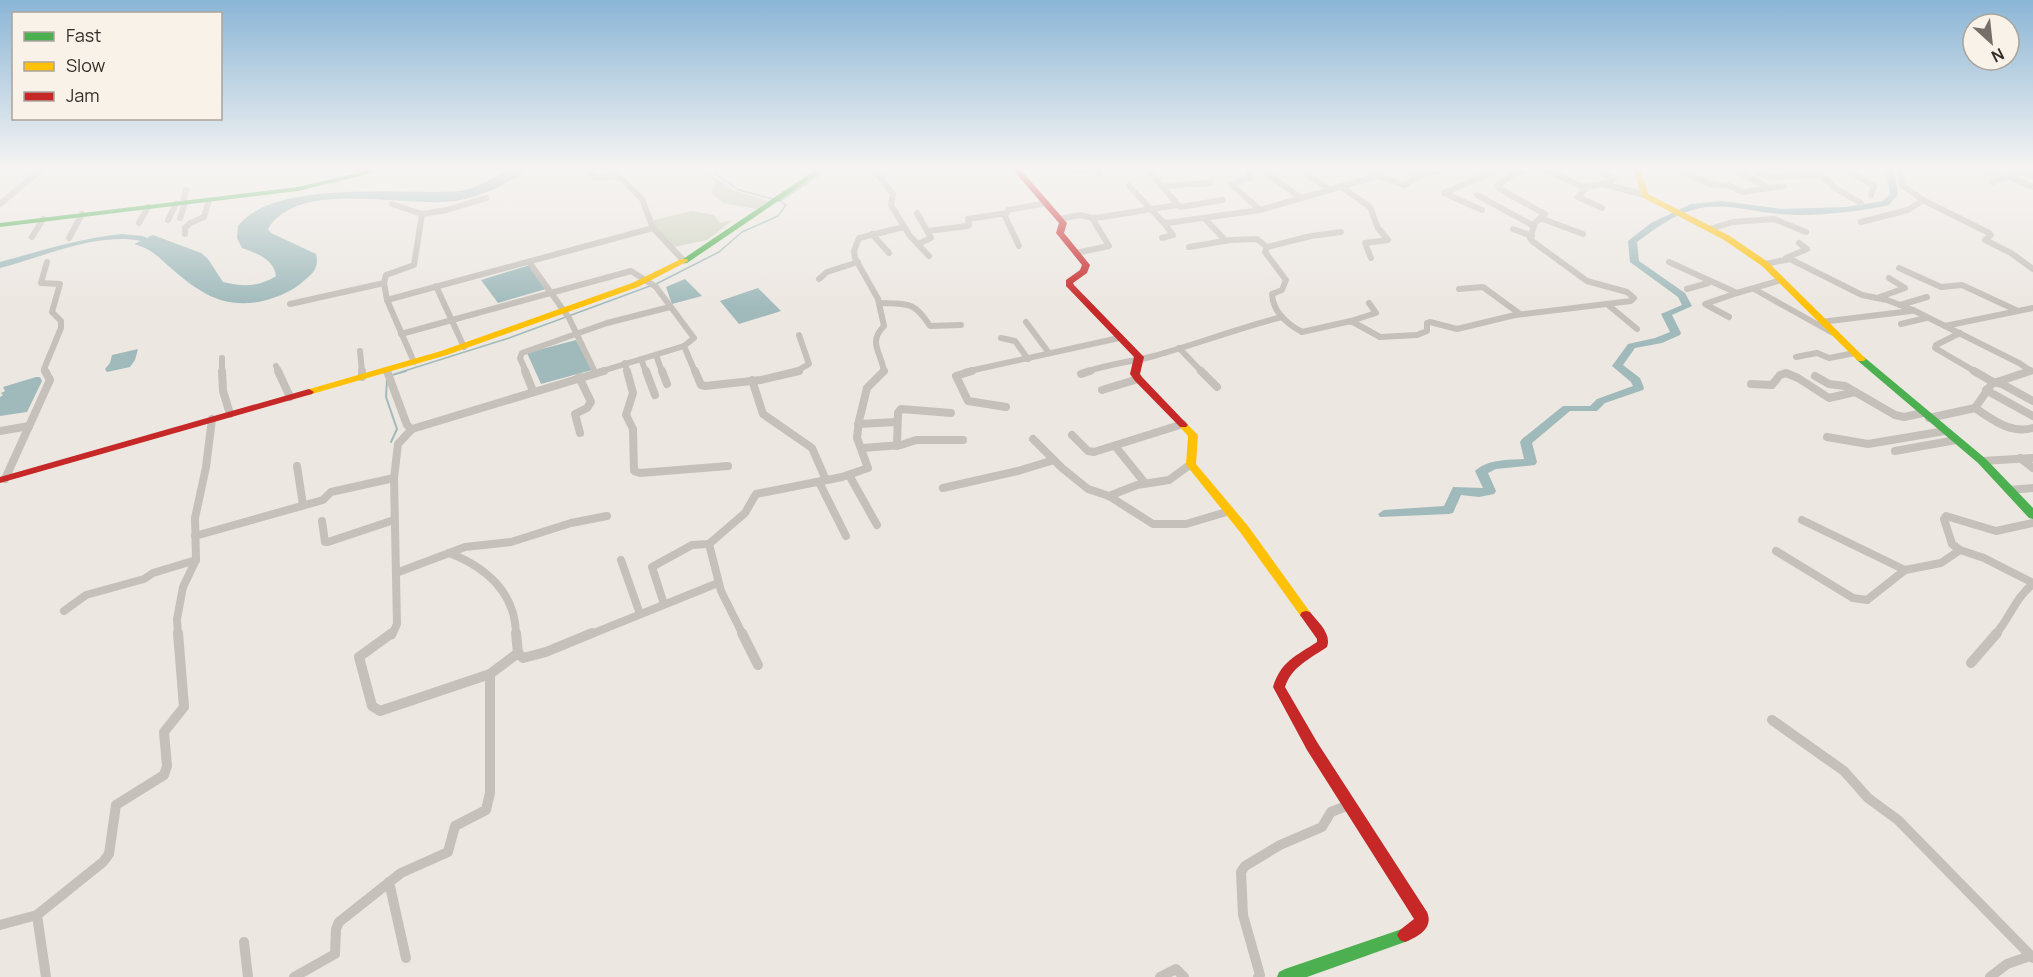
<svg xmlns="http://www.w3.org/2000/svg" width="2033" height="977" font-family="Manrope,sans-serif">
<rect width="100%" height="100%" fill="#ece7e1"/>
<g fill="#ccd0bd">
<path d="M710,174L735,191L768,201L756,209L724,203L711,193L716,182L708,176Z"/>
<path d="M692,211L714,215L720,223L733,220L707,240L674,247L653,227L654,220Z"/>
</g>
<g fill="#a0babb">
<path d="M508,170H526C508,185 479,197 455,201C407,208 297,178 268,229L271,233L316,254C320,269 311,275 300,284C289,293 273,299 258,302C221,308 199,292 172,269C158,257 154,250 134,244L153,235L201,253L208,259L223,282C242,287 259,287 276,276C274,259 256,253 242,248L237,238L238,226C276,178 404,196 461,191L475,187Z"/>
<path d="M530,265L546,289L498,303L481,280Z"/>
<path d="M685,279L702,296L672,304L666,287Z"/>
<path d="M758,288L781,311L739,324L720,301Z"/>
<path d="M576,340L592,370L541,384L527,353Z"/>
<path d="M138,349L135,360L130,367L107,372L105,369L110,363L112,355Z"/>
<path d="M36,377H40L42,381L27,412L0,416V397L3,395L1,393L5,391L3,387Z"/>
</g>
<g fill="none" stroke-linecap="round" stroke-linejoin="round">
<g stroke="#a0babb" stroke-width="1.5">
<path d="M780,201L827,170"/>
<path d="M656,284L719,252L742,232L778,216L786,205L780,201L739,190L714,173L716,170"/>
<path d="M401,372L509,338L650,286"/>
</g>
<g stroke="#a0babb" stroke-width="2">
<path d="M392,375L406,371"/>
<path d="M387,379L386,397L397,429L391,442"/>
</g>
<g fill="#a0babb" fill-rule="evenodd">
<path d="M1886,170H1894L1898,194L1889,205L1886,206C1851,212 1815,217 1780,214C1752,212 1721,201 1693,210C1673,215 1653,230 1637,242L1639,261L1685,293L1692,306L1672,315L1681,333L1680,335L1662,343L1635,348L1623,365L1640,378L1644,388L1643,390L1605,403L1597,411H1570L1532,443L1537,462L1535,465L1496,469L1488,473L1496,491L1494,494L1479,497L1461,495L1453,513L1449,514L1380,517L1378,514L1384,510L1444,506L1453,487L1483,488L1475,471C1488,459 1508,460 1524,459L1520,442L1522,439L1563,406H1590L1597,399L1633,386L1631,382L1612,366L1628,344L1655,338L1670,332L1661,314L1682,305L1678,297L1630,262L1628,241L1651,223L1691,204L1722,201L1781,209L1846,207L1883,201L1890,194Z"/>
<path d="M122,234L142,236L164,244L159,247C153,245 147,242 141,241C97,232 43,257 0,268V262C41,251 80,238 122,234Z"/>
</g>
<g stroke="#c5c0ba" stroke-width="6">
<path d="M589,170L595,178L614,176L622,179L642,199L653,228L684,261"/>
<path d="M874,170L893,194L891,205L910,236L929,256"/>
<path d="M1096,170L1100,174"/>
<path d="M1148,170L1180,207L1223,200"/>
<path d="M1250,170L1249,178L1231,184L1260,210"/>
<path d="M1262,170L1301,198"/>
<path d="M1305,170L1310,177L1329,189"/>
<path d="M1369,170L1381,176"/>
<path d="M1408,170L1420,176"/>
<path d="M1546,170L1583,187L1603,184L1645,195"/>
<path d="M1679,170L1710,184L1729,186L1743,192L1784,186"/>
<path d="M1734,170L1769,188"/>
<path d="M1753,170L1769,177L1821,175"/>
<path d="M1848,170L1874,186L1871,195"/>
<path d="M1900,170L1902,185L1923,200L1989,233L1991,235L1985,240L2011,253L2033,269"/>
<path d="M1981,170L2005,179"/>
<path d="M2017,170L2033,176"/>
<path d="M1077,171L1084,170"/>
<path d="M1603,173L1614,179L1603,184"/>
<path d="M1819,173L1835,188L1861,203"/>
<path d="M2010,177L2033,187"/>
<path d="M1993,182L2021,172"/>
<path d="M1129,186L1163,222L1167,223L1260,210L1378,176L1404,185L1423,174L1443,170"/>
<path d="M1164,186L1210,183"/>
<path d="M1340,186L1370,207L1378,228L1388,240L1365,243L1371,258"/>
<path d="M1587,187L1578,197L1602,208"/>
<path d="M1477,195L1534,226"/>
<path d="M183,203L186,190"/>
<path d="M0,204L41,170"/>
<path d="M1482,210L1444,193L1497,170"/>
<path d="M917,213L931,238L918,244"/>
<path d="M422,214L447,210L486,198"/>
<path d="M1004,214L1019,246"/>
<path d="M180,218L185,203"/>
<path d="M1204,218L1226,241"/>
<path d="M1540,218L1583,234"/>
<path d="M1059,219L1080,215L1092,218L1102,217L1177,205"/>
<path d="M168,220L176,204"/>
<path d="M1861,222L1908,210L1923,200"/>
<path d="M139,223L148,207"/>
<path d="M1513,229L1532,236"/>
<path d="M1710,229L1733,222L1774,219L1806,232"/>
<path d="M928,231L967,226L969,225L968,219L1007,213L1008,210L1047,203"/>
<path d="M185,234V228L190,223L204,217L209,200"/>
<path d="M872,234L889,253"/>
<path d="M32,237L43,219"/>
<path d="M69,238L82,214"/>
<path d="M1162,238L1173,235L1163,222"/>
<path d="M1189,247L1230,240L1257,239L1267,247L1265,252L1286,280L1282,290L1272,294C1273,312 1287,324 1302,332L1351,321L1380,337L1417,335L1427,331V323L1430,322L1457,329L1515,315L1631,301L1634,298L1627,292L1587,281L1532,241L1530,238L1535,223L1545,214L1500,189L1498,185L1513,174L1526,170"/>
<path d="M1267,247L1311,236L1341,232"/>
<path d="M1076,253L1109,246L1092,218"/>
<path d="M1786,258L1807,249L1799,243"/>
<path d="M529,262L569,318L595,372"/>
<path d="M1669,262L1737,293L1781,280"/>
<path d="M1765,264L1790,259L1862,295L1887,300L1913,310L2019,363L2031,371L2028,372"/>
<path d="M1899,268L1941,287L1962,285L2018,311"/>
<path d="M819,279L827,272L858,262"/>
<path d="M436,286L464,347"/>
<path d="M1459,289L1483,287L1520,314"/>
<path d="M1687,289L1708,283"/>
<path d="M1754,289L1831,332"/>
<path d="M1877,298L1905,288L1889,278"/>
<path d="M387,300L384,283L386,275L414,265L422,214L392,204"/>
<path d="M880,303C908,304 914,301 930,326L961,325"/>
<path d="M290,304L384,283"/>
<path d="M1607,304L1637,329"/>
<path d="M1900,305L1927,297"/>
<path d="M1729,317L1705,304L1737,293"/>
<path d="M1351,321L1376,313L1369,303"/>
<path d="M1026,322L1049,353"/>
<path d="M1821,322L1911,311"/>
<path d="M1901,324L1926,318"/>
<path d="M1945,326L2033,308"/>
<path d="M1960,333L1936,345L1935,348L1976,372"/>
<path d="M401,334L631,271L656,287L694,338L684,346L599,372"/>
<path d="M1001,338L1015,341L1028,359"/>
<path d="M684,346L695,372"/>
<path d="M1179,348L1202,372"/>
<path d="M360,351L362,372"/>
<path d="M656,355L662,372"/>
<path d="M1796,357L1817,353L1829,358L1855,353"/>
<path d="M222,358V372"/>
<path d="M641,359L646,372"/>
<path d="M414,362L387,300L653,228"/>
<path d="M625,363L627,372"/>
<path d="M276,366L279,372"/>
<path d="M47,372L44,369L61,328V321L52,312L60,284L41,283L47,262"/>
<path d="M526,372L520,358L522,353L607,323L670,307"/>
<path d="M795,372L809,364L799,335"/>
<path d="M884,372C882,353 867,343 884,326L878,299L855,258L854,251L859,238L904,227"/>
<path d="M965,372L1119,338"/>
<path d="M1086,372C1108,364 1131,362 1154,356C1197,344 1239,328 1282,317"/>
</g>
<g stroke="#c5c0ba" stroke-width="8">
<path d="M222,371L223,391L230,414"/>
<path d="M278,371L290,397"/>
<path d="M362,371V377"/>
<path d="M387,371L407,425L412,429L604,371"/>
<path d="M525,371L533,391"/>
<path d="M627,371L633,393L626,415L633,429L634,471L640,473L728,466"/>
<path d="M646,371L655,395"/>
<path d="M662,371L667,384"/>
<path d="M695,371L701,385L705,386L761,380L799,371"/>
<path d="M972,371L956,376L968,401L1006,407"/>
<path d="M1201,371L1217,387"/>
<path d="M1974,371L1993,382"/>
<path d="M1081,374L1090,371"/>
<path d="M1815,376L1829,384L1845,386L1895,415L1904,417L1923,413"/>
<path d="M579,377L591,402L587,408L575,414L580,433"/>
<path d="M752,380L763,414L812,448L826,480"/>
<path d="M1997,382L2030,371"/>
<path d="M1751,384L1772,385L1780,375L1786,373L1798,378L1829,398L1855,392"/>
<path d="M1102,390L1138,379"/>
<path d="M1986,390L2033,416"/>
<path d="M1975,408C1993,420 2010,434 2033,428"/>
<path d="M1929,418L1975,408L1993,382L2002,384L2033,401"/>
<path d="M858,424L897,422"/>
<path d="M0,431L29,426"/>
<path d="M1072,435L1088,451L1094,452L1183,424"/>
<path d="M1827,437L1868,444L1945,431"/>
<path d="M1033,439L1062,468L1088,489L1109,496L1153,524H1186L1230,511"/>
<path d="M897,446L898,413L901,409L951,413"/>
<path d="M1115,446L1145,483"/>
<path d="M863,448L901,445L916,440H963"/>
<path d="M1895,451L1956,440"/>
<path d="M2020,458L2033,468"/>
<path d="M1982,461L2033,458"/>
<path d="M297,466L303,505"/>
<path d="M849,475L877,525"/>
<path d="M5,479L50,380L45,371"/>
<path d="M819,482L846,536"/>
<path d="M943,488L1018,471L1054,460"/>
<path d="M2009,490L2033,488"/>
<path d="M1109,496L1137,485L1169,480L1191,464"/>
<path d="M1802,520L1905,570"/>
<path d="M322,521L325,542H328L394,520"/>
<path d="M2033,523L1996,531L1946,516L1944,519L1952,544L1960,550L1984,558L2033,583"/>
<path d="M195,536L323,500L331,492L394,478"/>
<path d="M1776,551L1853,598L1867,600L1905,570L1941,563L1960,550"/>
<path d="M449,553C486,567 516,593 516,635"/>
<path d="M621,560L640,614"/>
<path d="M396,573L465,547L511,542L571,523L607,516"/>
<path d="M664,604L652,567L692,545L709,544"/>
<path d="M64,611L86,595L144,579L153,573L196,560"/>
<path d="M178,635L177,619L183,587L196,560L195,518L206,467L212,419"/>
<path d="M392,635L397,624L394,478L398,444L412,429"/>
<path d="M589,635L718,583"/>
<path d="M743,635L721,591L709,544L745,513L756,494L842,477L868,468L857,438L859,421L867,388L884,371"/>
<path d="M1995,635C2010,618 2015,598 2033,584"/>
</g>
<g stroke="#c5c0ba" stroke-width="10">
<path d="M392,633L359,657L372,706L380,711L490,674"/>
<path d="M516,633L518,653L523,658L546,652L592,633"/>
<path d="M742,633L758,665"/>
<path d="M1971,663L1997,633"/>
<path d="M1772,720L1844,771L1868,798L1898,820L2033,958"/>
<path d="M389,882L406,958"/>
<path d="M37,915L46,977"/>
<path d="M0,925L37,915L103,862L109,854L116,805L164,775L167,766L164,732L184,707L178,633"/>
<path d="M244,942L248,977"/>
<path d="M294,977L335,954L336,929L339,922L401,873L448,852L455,826L486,810L490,793V674L518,653"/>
<path d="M1160,977L1176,969L1184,977"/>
<path d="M1258,977L1260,975L1243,915L1241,872L1245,866L1280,845L1322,827L1331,812L1349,805"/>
<path d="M1990,977L2007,964L2030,956"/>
</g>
<g fill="#4caf50" fill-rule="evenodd">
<path d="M371,170H384L298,191L0,227V223L298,187Z"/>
<path d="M815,170H824L687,263H681L680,261Z"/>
<path d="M1861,356L1864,357L1986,459L2033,508V519L2029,518L1978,463L1858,361L1856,359L1858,357Z"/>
<path d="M1405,928L1410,930L1413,935L1410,940L1405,942L1307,977H1277L1279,972L1285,969Z"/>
</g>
<g fill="#ffc107" fill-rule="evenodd">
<path d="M1633,170H1641L1648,194L1730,236L1768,262L1864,357L1866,359L1864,361H1858L1762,266L1724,240L1642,197Z"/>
<path d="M681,259H687L688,261L638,287L447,355L312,394L309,395L304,392L306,390L441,351L632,283Z"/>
<path d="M1183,422L1186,423L1198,435L1196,464L1248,526L1310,612L1312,615L1310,618H1302L1240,532L1187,466L1186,464L1188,436L1178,425Z"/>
</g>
<g fill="#c62828" fill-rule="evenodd">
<path d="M1013,170H1021L1067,223L1064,233L1090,265L1087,273L1073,283L1074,285L1142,355L1144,357L1140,374L1142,377L1186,423L1188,425L1186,427H1180L1135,381L1130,374L1134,357L1066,286V280L1080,270L1082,265L1056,233L1059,223Z"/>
<path d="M309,389L314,392L312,394L0,483V477Z"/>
<path d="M1306,611L1310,612C1318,622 1332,634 1327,647C1310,659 1292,666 1285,687L1317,742L1427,912C1434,928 1418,937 1405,942L1400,940L1397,935L1400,930L1414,919L1307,750L1273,687C1281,661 1296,656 1317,642V639L1300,615L1302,612Z"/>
</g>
</g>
<linearGradient id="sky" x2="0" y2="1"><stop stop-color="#8bb6d6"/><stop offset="0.55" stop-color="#f6f4f2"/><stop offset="1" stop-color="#f6f4f2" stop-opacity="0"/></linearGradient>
<rect width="2033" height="307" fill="url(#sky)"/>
<rect x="12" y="12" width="210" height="108" fill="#f8f2e9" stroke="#aaa39c" stroke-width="1.5"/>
<rect x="24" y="32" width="30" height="9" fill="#4caf50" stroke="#aaa39c" stroke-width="1.5"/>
<text x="66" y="42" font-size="18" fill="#352d29">Fast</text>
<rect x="24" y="62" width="30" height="9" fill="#ffc107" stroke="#aaa39c" stroke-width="1.5"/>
<text x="66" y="72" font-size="18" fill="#352d29">Slow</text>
<rect x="24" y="92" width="30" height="9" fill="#c62828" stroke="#aaa39c" stroke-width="1.5"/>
<text x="66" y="102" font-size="18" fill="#352d29">Jam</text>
<g transform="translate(1991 42) rotate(153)"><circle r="28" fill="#f8f2e9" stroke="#aaa39c" stroke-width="1.5"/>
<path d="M0-4.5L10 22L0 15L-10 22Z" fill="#756e69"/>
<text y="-9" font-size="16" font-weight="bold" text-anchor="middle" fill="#352d29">N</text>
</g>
</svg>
